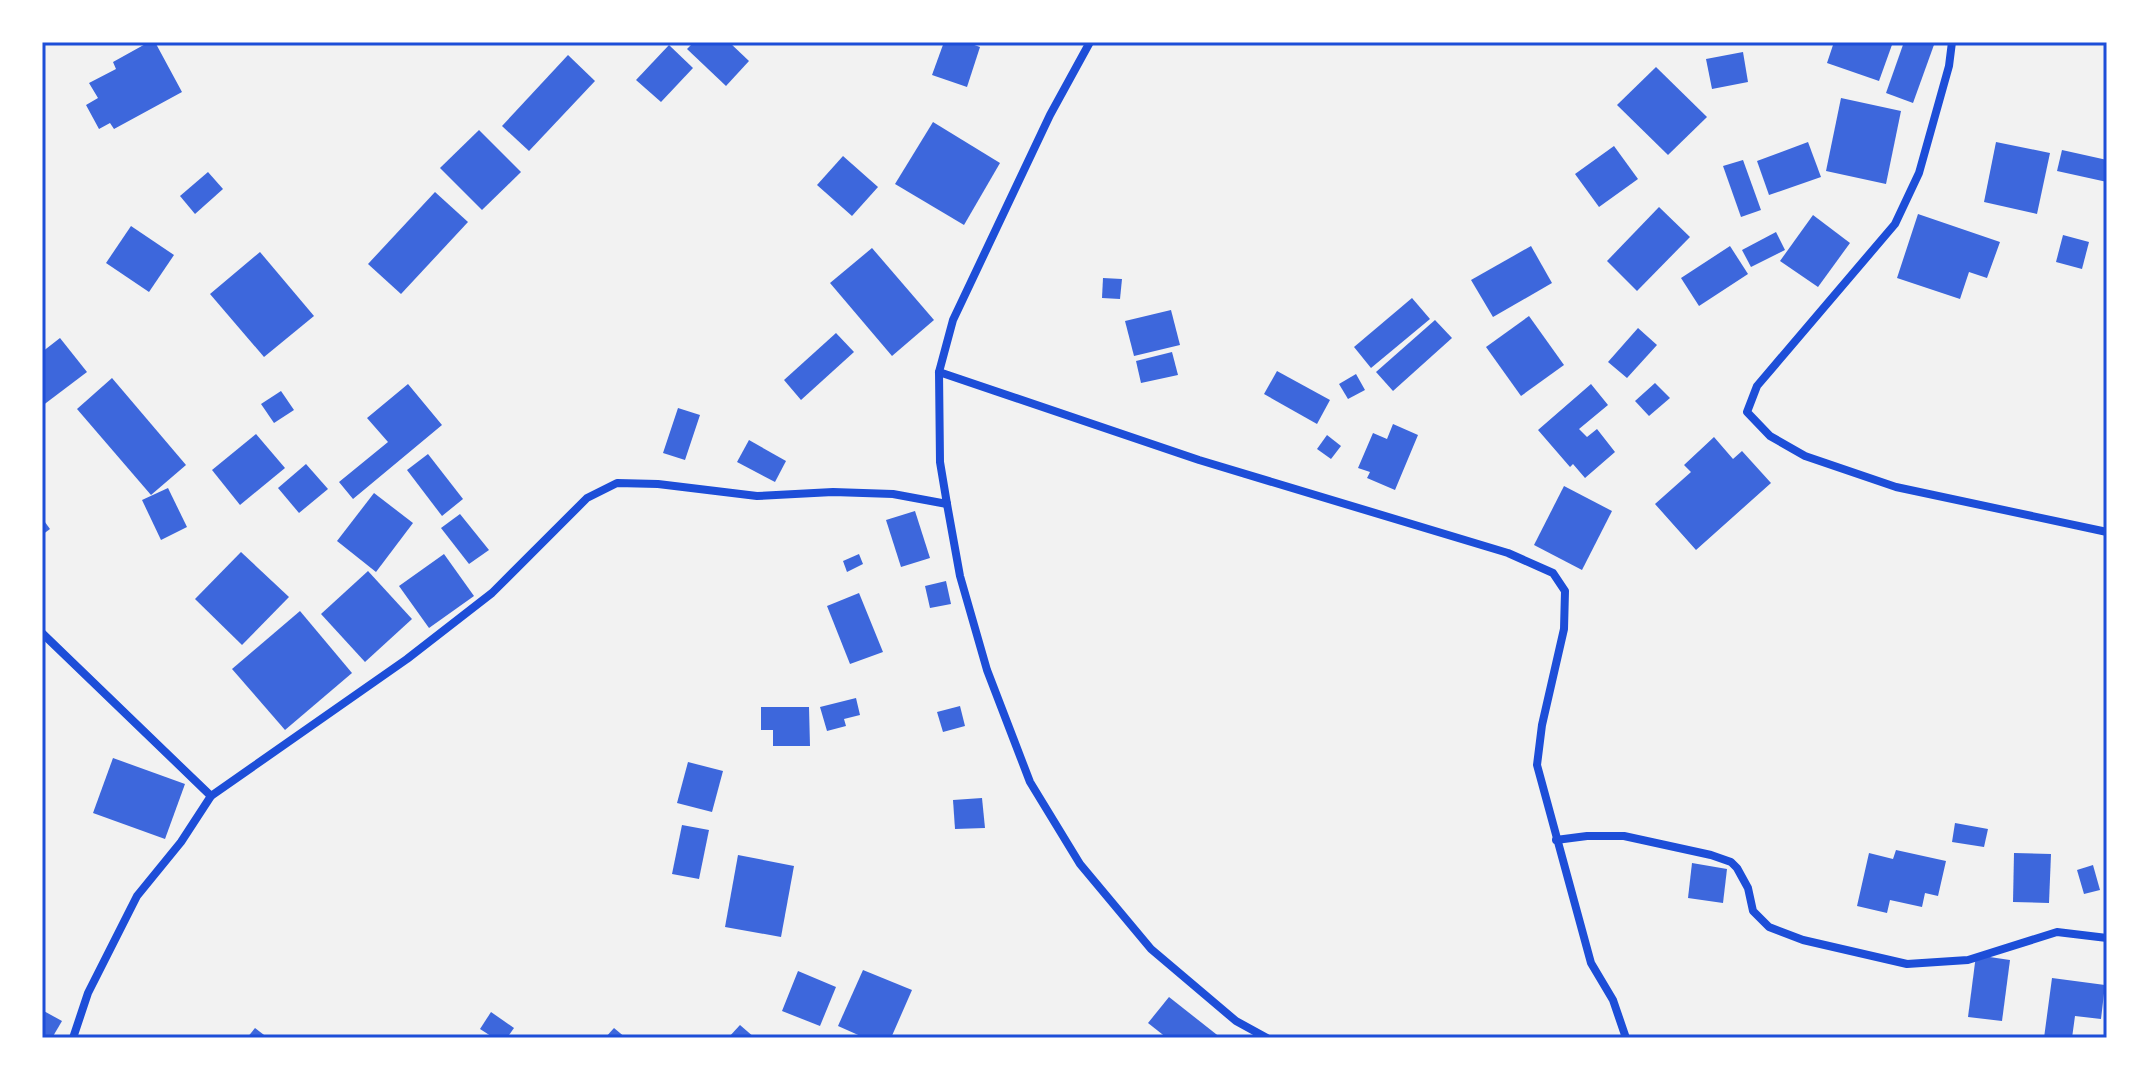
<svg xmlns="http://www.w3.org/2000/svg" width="2149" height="1080" font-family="'IBM Plex Serif',serif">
<rect width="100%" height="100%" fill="#f2f2f2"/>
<g fill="#3d67dc">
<path d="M149,42H155L182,92L114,129L110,123L99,129L86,105L98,98L89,83L116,69L113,62Z"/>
<path d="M694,42H729L749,61L726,86L687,49Z"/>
<path d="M944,42H966L980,47L967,87L932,75Z"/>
<path d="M1834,42H1893L1879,81L1827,63Z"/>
<path d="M1904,42H1935L1913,103L1886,93Z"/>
<path d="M669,45L693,68L661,102L636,80Z"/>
<path d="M1743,52L1748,82L1712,89L1706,59Z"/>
<path d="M568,55L595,81L529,151L502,126Z"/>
<path d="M1656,67L1707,117L1668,155L1617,105Z"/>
<path d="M1841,98L1901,111L1886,184L1826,171Z"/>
<path d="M933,122L1000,163L964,225L895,184Z"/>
<path d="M479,130L521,172L482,210L440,168Z"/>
<path d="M1808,142L1821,177L1769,195L1757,161Z"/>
<path d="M1996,142L2050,153L2037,214L1984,202Z"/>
<path d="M1614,146L1638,179L1599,207L1575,174Z"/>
<path d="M2062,150L2107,160V182L2057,171Z"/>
<path d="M843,156L878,187L852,216L817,185Z"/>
<path d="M1743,160L1761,210L1741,217L1723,166Z"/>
<path d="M208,172L223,189L195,214L180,196Z"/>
<path d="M435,192L468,222L401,294L368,264Z"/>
<path d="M1659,207L1690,237L1637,291L1607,261Z"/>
<path d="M1918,214L2000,242L1987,278L1969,272L1960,299L1897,278Z"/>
<path d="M1813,215L1850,243L1818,287L1780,261Z"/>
<path d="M131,226L174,255L149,292L106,263Z"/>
<path d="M1776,232L1785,250L1751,267L1742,250Z"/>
<path d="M2063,235L2089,242L2082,269L2056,262Z"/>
<path d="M1531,246L1552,283L1493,317L1471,280Z"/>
<path d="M1730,246L1748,274L1699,306L1681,278Z"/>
<path d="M872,248L934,320L892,356L830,283Z"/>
<path d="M260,252L314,316L264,357L210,294Z"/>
<path d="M1103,278L1122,279L1120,299L1102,298Z"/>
<path d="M1412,298L1430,319L1371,368L1354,347Z"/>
<path d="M1171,310L1180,345L1134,356L1125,321Z"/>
<path d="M1529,316L1564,365L1521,396L1486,347Z"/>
<path d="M1435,320L1452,338L1393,391L1376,372Z"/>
<path d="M1638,328L1657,345L1627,378L1608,362Z"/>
<path d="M836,333L854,352L801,400L784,380Z"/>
<path d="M60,338L87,372L42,406V352Z"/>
<path d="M1172,352L1178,375L1141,383L1136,361Z"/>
<path d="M1277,371L1330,400L1317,424L1264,394Z"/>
<path d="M1356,374L1365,390L1348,399L1339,384Z"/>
<path d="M112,378L186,465L151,495L77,409Z"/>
<path d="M1655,383L1670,398L1649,416L1635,401Z"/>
<path d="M408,384L442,425L353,499L339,482L388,442L367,418Z"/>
<path d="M1591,384L1608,405L1579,429L1587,437L1597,429L1615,452L1585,478L1573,464L1570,467L1538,430Z"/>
<path d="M281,391L294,410L274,423L261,404Z"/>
<path d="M678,408L700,415L685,460L663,453Z"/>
<path d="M1393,424L1418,435L1395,490L1367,478L1370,472L1358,468L1373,433L1387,439Z"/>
<path d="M256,434L285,468L240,505L212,470Z"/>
<path d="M1327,435L1341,446L1331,459L1317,449Z"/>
<path d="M1714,437L1733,459L1742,451L1771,483L1696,550L1655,504L1691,472L1684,465Z"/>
<path d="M749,440L786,461L775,482L737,462Z"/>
<path d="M428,454L463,499L442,516L407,470Z"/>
<path d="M306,464L328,489L299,513L278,488Z"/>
<path d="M1564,486L1612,511L1582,570L1534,545Z"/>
<path d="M168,488L187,527L161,540L142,500Z"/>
<path d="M374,493L413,523L376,572L337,541Z"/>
<path d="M915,511L930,558L901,567L886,520Z"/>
<path d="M460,514L489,550L469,564L441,528Z"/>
<path d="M42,518L50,529L42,535Z"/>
<path d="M241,552L289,597L242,645L195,599Z"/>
<path d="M444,554L474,596L429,628L399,586Z"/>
<path d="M859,554L863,564L847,572L843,561Z"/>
<path d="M368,571L412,619L365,662L321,614Z"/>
<path d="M946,581L951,604L930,608L925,586Z"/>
<path d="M859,593L883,652L850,664L827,606Z"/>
<path d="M300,611L352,673L285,730L232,669Z"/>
<path d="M856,698L860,715L844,719L846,726L827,731L820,707Z"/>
<path d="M960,706L965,726L943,732L937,712Z"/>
<path d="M761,707H809L810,746H773V730H761Z"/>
<path d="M113,758L185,784L165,839L93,813Z"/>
<path d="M688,762L723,771L712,812L677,803Z"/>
<path d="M982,798L985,828L955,829L953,800Z"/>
<path d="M1955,823L1988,829L1984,847L1952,842Z"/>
<path d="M682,825L709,830L699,879L672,874Z"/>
<path d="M1896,850L1946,861L1938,896L1925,893L1922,907L1890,900L1887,913L1857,906L1869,853L1893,859Z"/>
<path d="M2014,853L2051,854L2049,903L2013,902Z"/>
<path d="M738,855L794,866L781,937L725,927Z"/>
<path d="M1692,863L1727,869L1723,903L1688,898Z"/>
<path d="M2093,865L2100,890L2084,894L2077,870Z"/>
<path d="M1976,955L2010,960L2002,1021L1968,1017Z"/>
<path d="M863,970L912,990L891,1038H865L838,1026Z"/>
<path d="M798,971L836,987L820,1026L782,1011Z"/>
<path d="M2052,978L2105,985L2101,1019L2075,1016L2072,1038H2044Z"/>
<path d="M1169,997L1221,1038H1167L1148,1023Z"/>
<path d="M42,1010L62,1021L52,1038H42Z"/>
<path d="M491,1012L514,1028L507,1038H494L480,1029Z"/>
<path d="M740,1025L755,1038H728Z"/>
<path d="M255,1028L268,1038H247Z"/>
<path d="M614,1028L626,1038H605Z"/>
</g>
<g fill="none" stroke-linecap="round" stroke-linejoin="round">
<g stroke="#1d4ed8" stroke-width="8">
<path d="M1090,42L1050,115L953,320L939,372L940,462L947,504L960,576L987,670L1030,782L1080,864L1151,949L1236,1021L1267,1038"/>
<path d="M1952,42L1949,66L1919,173L1895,224L1757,386L1747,412L1770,436L1805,456L1896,487L2107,532"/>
<path d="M939,372L1199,460L1508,553L1553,573L1565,591L1564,629L1542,725L1537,765L1591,963L1613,1000L1626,1038"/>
<path d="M42,633L211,796"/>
<path d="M1556,840L1587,836H1624L1711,855L1731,862L1737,868L1748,888L1753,911L1769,927L1803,940L1907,964L1968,960L2057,932L2107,938"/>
<path d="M73,1038L88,993L137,896L181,842L211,796L407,659L492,593L587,498L617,483L658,484L757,496L833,492L893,494L947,504"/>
</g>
</g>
<rect width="2149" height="1080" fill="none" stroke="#ffffff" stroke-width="88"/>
<rect x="44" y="44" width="2061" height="992" fill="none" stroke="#1d4ed8" stroke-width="3"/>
</svg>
